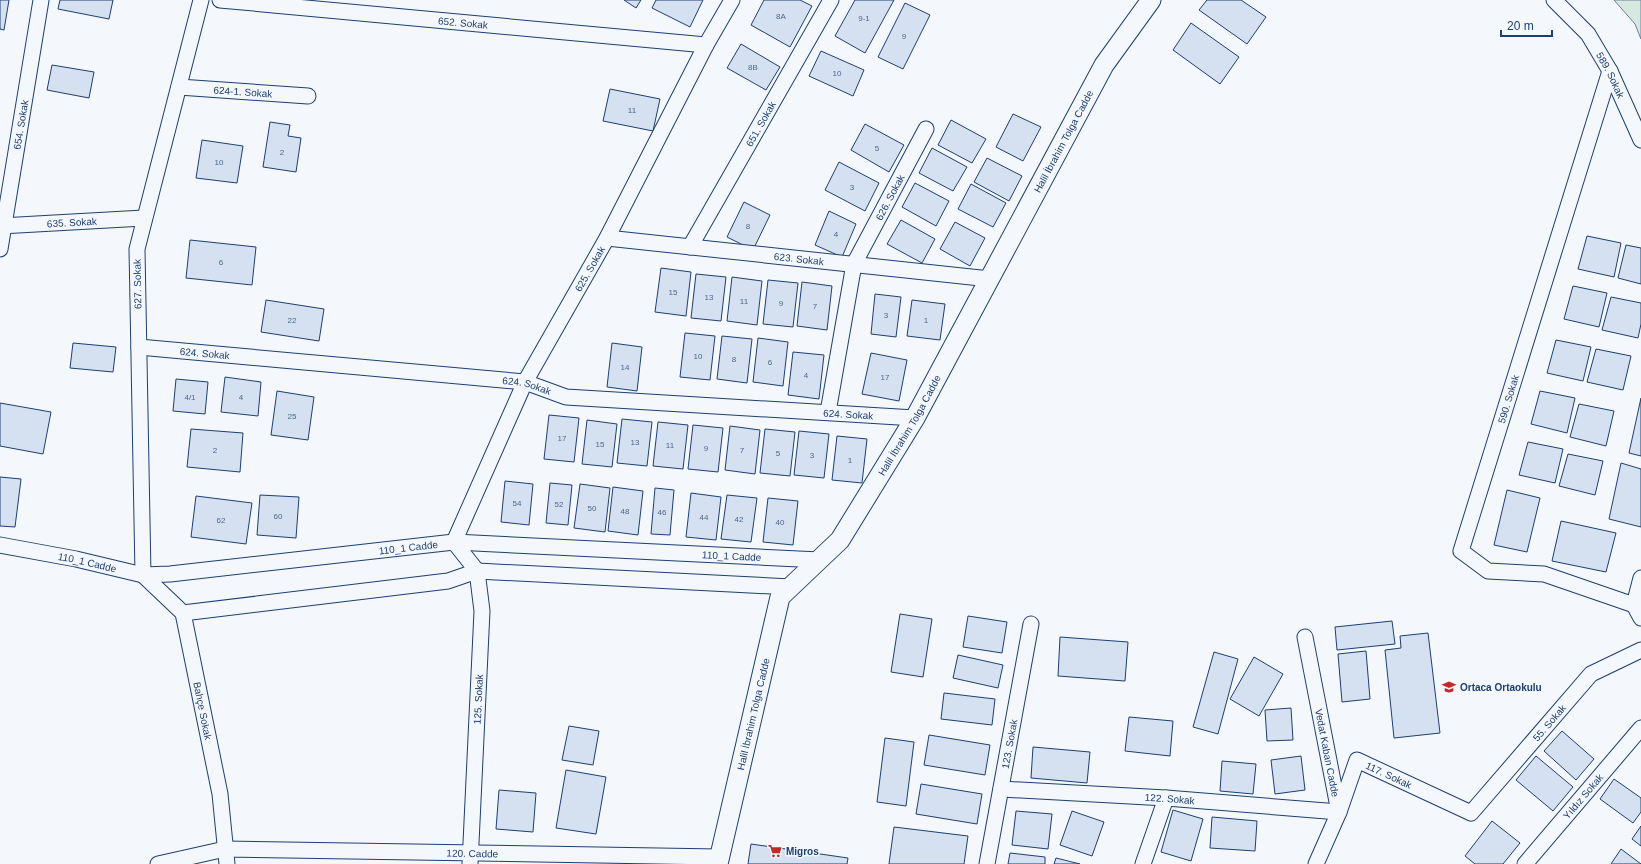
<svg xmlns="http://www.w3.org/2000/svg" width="1641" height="864" font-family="Helvetica,sans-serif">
<rect width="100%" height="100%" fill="#f4f7fb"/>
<path fill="#d7e8df" stroke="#687fa3" d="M1614,0H1641V39L1635,24Z"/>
<g fill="#d5e0f0" stroke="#1d3f73">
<path d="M0,0H9L4,30L0,29Z"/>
<path d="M60,0H113L109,19L58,9Z"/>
<path d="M624,0H641L636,8Z"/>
<path d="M656,0H703L690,27L652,8Z"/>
<path d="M764,0H800L812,6L790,47L751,25Z"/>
<path d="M855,0H894L865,53L835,36Z"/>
<path d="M1207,0H1241L1266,17L1247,44L1199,10Z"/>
<path d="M905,3L930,15L903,69L878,57Z"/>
<path d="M1191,23L1239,57L1220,84L1173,50Z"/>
<path d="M741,44L780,67L766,90L727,68Z"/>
<path d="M821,51L864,70L853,96L809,76Z"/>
<path d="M52,65L94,72L89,98L47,90Z"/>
<path d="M610,89L660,99L653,131L603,121Z"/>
<path d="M1013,114L1041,127L1023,161L996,147Z"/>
<path d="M951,120L986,139L972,163L938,145Z"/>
<path d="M270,122L290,125L288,136L301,138L296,172L263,167Z"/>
<path d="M865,124L904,145L889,172L851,150Z"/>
<path d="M202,140L243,146L237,183L196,178Z"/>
<path d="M932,148L967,167L953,191L919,173Z"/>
<path d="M987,158L1022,176L1009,201L974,182Z"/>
<path d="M839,162L879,183L865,211L825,190Z"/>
<path d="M915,183L949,201L936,226L902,207Z"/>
<path d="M971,184L1006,203L993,227L958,209Z"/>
<path d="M744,202L770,215L753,250L727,237Z"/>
<path d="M829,211L856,224L842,257L815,245Z"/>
<path d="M901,220L935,239L922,263L887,244Z"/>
<path d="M955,222L985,238L970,266L940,249Z"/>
<path d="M1587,236L1621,243L1614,277L1578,269Z"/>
<path d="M190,240L256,247L252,285L186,278Z"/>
<path d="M1626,245L1641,248V284L1618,278Z"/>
<path d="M661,268L691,272L686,316L655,312Z"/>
<path d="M696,274L726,277L721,321L691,318Z"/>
<path d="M732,277L762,281L757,325L727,321Z"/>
<path d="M768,280L798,283L793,327L763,324Z"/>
<path d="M802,282L832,286L827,330L797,326Z"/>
<path d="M1573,286L1607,293L1599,327L1564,319Z"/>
<path d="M875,294L901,297L896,337L871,334Z"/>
<path d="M1611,297L1641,303V324L1638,338L1602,330Z"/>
<path d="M266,300L324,309L319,341L261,332Z"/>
<path d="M912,300L945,304L940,340L907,336Z"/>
<path d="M685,333L715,336L710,380L680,377Z"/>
<path d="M722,336L752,339L747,383L717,379Z"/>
<path d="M758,338L788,342L783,386L753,382Z"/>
<path d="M1556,340L1591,347L1583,381L1547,373Z"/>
<path d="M73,343L116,347L113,372L70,368Z"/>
<path d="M612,343L642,347L637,391L607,387Z"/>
<path d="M1596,349L1631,356L1623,390L1587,382Z"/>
<path d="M793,352L824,355L819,399L788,395Z"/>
<path d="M871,353L907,360L899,401L862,394Z"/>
<path d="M225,377L261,382L258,416L221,412Z"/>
<path d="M176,379L208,382L205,414L173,411Z"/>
<path d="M277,391L314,397L308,440L271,435Z"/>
<path d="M1540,391L1575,398L1567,433L1531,424Z"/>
<path d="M1641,398V456L1629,453Z"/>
<path d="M0,403L51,412L43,454L0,446Z"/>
<path d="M1579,404L1614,411L1606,446L1570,437Z"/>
<path d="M549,415L579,418L574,462L544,459Z"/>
<path d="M622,419L652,422L647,466L617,463Z"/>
<path d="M587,420L617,424L612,467L582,464Z"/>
<path d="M658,422L688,425L683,469L653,466Z"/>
<path d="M693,425L723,428L718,472L688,469Z"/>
<path d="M730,426L760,430L755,474L725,470Z"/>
<path d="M191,429L243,433L240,472L187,467Z"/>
<path d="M765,429L795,432L790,476L760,473Z"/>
<path d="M799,431L829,434L824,478L794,475Z"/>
<path d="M837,436L867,439L862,483L832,480Z"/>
<path d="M1528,442L1563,449L1555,483L1519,475Z"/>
<path d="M1568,454L1603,461L1595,495L1559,486Z"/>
<path d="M1621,463L1641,469V527L1609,519Z"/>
<path d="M0,477L21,479L15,527L0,526Z"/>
<path d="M505,481L533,484L529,525L501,522Z"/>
<path d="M550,483L572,485L568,525L546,523Z"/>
<path d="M580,484L610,488L605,532L574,528Z"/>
<path d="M613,487L643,491L638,535L608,531Z"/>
<path d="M655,488L674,490L670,535L651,534Z"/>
<path d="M1507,490L1540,498L1527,552L1494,545Z"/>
<path d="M691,493L721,497L716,540L686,537Z"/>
<path d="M260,495L299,497L296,538L257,535Z"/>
<path d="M727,495L757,498L751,542L721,539Z"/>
<path d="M196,496L252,503L246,544L191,537Z"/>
<path d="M768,498L798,501L793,545L763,542Z"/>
<path d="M1561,521L1616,533L1606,572L1552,561Z"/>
<path d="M900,614L932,619L923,677L891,672Z"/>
<path d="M968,616L1007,622L1002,653L963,647Z"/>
<path d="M1392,621L1395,644L1337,650L1335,627Z"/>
<path d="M1428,633L1440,733L1394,738L1385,650L1401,648L1400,636Z"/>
<path d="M1060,637L1128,642L1125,681L1058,676Z"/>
<path d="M1366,651L1370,699L1342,702L1338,654Z"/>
<path d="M1214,652L1238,659L1218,734L1193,727Z"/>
<path d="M958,655L1003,665L998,688L953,678Z"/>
<path d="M1254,657L1283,674L1259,716L1230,699Z"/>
<path d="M944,693L995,699L992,725L941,719Z"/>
<path d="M1291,708L1293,740L1267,741L1265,710Z"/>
<path d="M1129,717L1173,721L1170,756L1125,751Z"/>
<path d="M569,726L599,731L593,765L562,760Z"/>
<path d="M1562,731L1594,759L1576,780L1544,751Z"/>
<path d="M929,735L990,745L985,775L924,765Z"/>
<path d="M885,738L914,742L906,806L877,802Z"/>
<path d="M1033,747L1090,752L1087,783L1031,778Z"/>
<path d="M1301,756L1305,790L1275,794L1271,760Z"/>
<path d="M1536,756L1573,787L1553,811L1516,780Z"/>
<path d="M1222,761L1256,764L1253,794L1220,791Z"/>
<path d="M566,770L606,777L596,834L556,828Z"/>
<path d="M1614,779L1641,798V812L1633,823L1600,799Z"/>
<path d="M921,784L982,794L977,824L916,814Z"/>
<path d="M499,790L536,793L533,832L496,829Z"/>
<path d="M1173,810L1203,819L1191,861L1161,852Z"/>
<path d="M1016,811L1052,814L1048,849L1012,845Z"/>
<path d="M1072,811L1104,822L1092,856L1060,845Z"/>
<path d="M1212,817L1257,821L1255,851L1210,848Z"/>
<path d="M1492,821L1520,843L1503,864H1475L1465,856Z"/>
<path d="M1641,826V846L1632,839Z"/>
<path d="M894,827L968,836L964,864H889Z"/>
<path d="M751,844L848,858L847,864H748Z"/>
<path d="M1621,849L1641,864H1611Z"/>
<path d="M1010,853L1045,857V864H1008Z"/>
<path d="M1056,858L1080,864H1054Z"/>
</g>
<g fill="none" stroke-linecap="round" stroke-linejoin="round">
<g stroke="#1d3f73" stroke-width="17">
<g id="minor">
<path id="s1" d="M220,0L706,45"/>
<path id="s2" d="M1554,0L1588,34L1610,71L1641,140"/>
<path d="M1610,71L1461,551L1488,571L1544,574L1634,605"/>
<path id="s3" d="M179,87L308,96"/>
<path id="s4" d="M0,226L144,218"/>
<path id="s5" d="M607,238L990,279"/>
<path id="s6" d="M690,247L831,0"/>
<path id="s7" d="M0,249L41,0"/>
<path id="s8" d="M139,347L525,382L566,397L915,418"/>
<path id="s9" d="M828,412L854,264L926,129"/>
<path id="s10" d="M0,545L76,559L143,575L170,574L454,542L820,560"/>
<path d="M143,575L137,249L201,0"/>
<path id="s11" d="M143,575L183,613L220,794L227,864"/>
<path d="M1634,605L1641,578"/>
<path d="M1634,605L1641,618"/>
<path d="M183,613L448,581L477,571L791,587"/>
<path id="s12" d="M1305,637L1339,812L1316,864"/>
<path id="s13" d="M1001,789L1166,798L1339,812L1357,760L1471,813L1591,674L1641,650"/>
<path id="s14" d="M158,864L225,849L719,857"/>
<path id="s15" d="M470,864L482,611L477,571L454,542L525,382L607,238L706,45L732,0"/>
<path id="s16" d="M987,864L1031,624"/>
<path d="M1143,864L1166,798"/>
<path id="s17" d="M1525,864L1641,728"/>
</g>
</g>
<g stroke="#1d3f73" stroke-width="21">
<g id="tertiary">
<path id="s18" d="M718,864L780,597L840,540L915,418L1104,65L1151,0"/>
</g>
</g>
<use href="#minor" stroke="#f4f7fb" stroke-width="15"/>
<use href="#tertiary" stroke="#f4f7fb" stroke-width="19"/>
</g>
<defs>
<g id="school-bare" transform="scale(1.08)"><path d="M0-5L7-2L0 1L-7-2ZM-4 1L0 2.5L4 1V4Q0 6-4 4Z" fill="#c62828" stroke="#f4f7fb" stroke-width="2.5" paint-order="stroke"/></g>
<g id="supermarket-bare" transform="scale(1.08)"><path d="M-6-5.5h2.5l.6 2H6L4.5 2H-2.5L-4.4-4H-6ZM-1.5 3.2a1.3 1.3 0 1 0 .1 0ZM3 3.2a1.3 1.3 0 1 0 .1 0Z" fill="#c62828" stroke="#f4f7fb" stroke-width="2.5" paint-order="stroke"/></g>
</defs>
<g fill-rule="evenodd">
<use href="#school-bare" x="1449" y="687"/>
<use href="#supermarket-bare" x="775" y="851"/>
</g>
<g text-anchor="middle" stroke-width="3" stroke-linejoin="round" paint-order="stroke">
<g font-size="8" fill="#4b6792">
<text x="781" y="19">8A</text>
<text x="864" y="21">9-1</text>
<text x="904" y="39">9</text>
<text x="753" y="70">8B</text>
<text x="837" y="76">10</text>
<text x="632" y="113">11</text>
<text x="877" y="151">5</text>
<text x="282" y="155">2</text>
<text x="219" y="165">10</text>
<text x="852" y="190">3</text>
<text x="748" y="229">8</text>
<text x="836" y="237">4</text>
<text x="221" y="265">6</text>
<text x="673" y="295">15</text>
<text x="709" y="300">13</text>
<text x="744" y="304">11</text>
<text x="781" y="306">9</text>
<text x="815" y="309">7</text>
<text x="886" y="318">3</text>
<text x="292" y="323">22</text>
<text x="926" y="323">1</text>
<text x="698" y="359">10</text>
<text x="734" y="362">8</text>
<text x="770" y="365">6</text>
<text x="625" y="370">14</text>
<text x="806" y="378">4</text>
<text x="885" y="380">17</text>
<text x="190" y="400">4/1</text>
<text x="241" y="400">4</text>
<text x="292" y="419">25</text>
<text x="562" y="441">17</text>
<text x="635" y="445">13</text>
<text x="600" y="447">15</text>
<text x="670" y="448">11</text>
<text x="706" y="451">9</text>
<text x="215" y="453">2</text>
<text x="742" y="453">7</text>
<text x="778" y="456">5</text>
<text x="812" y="458">3</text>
<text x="850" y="463">1</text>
<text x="517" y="506">54</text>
<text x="559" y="507">52</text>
<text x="592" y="511">50</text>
<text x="625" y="514">48</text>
<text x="662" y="515">46</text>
<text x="278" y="519">60</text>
<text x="704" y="520">44</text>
<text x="739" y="522">42</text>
<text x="221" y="523">62</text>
<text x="780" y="525">40</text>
</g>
<g font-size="10" fill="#1d3f73" stroke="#f4f7fb">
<text dy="4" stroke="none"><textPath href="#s1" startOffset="244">652. Sokak</textPath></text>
<text dy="4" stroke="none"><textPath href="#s2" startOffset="95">589. Sokak</textPath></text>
<text dy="4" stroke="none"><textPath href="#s3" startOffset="64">624-1. Sokak</textPath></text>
<text dy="4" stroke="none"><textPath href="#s6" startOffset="142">651. Sokak</textPath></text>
<text dy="4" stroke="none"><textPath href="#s7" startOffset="126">654. Sokak</textPath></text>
<text dy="4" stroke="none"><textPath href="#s18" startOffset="814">Halil İbrahim Tolga Cadde</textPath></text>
<text dy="4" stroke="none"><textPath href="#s9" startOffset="226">626. Sokak</textPath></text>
<text dy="4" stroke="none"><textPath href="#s4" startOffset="72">635. Sokak</textPath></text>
<text dy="4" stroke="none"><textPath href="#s5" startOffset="193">623. Sokak</textPath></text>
<text dy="4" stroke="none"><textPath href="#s15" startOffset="636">625. Sokak</textPath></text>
<text transform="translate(137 284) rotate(-91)" y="4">627. Sokak</text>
<text dy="4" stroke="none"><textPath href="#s8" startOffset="66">624. Sokak</textPath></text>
<text dy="4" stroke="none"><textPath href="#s8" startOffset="390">624. Sokak</textPath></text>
<text transform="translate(1508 399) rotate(-73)" y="4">590. Sokak</text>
<text dy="4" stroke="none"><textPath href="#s8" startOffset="714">624. Sokak</textPath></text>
<text dy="4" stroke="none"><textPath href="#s18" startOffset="491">Halil İbrahim Tolga Cadde</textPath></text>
<text dy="4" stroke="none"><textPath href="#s10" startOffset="413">110_1 Cadde</textPath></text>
<text dy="4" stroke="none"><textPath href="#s10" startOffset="737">110_1 Cadde</textPath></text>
<text dy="4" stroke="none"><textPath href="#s10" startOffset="89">110_1 Cadde</textPath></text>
<text dy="4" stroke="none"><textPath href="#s15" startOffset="165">125. Sokak</textPath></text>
<text dy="4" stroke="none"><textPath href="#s11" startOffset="155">Bahçe Sokak</textPath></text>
<text dy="4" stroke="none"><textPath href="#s18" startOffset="154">Halil İbrahim Tolga Cadde</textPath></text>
<text dy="4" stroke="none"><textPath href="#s13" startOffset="639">55. Sokak</textPath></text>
<text dy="4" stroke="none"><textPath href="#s16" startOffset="122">123. Sokak</textPath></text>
<text dy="4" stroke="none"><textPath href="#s12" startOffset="118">Vedat Kaban Cadde</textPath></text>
<text dy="4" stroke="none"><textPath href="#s13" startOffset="429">117. Sokak</textPath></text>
<text dy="4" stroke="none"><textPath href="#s17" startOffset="89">Yıldız Sokak</textPath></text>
<text dy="4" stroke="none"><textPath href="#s13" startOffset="169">122. Sokak</textPath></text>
<text dy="4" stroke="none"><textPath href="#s14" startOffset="316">120. Cadde</textPath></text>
</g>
<g font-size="10" font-weight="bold" fill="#1d3f73" stroke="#f4f7fb" text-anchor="start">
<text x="1460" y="691">Ortaca Ortaokulu</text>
<text x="786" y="855">Migros</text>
</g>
</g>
<path d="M1501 30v6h51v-6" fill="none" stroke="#1d3f73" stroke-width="2"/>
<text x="1507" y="30" font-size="12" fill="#1d3f73" stroke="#f4f7fb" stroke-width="3" paint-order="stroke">20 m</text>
</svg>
